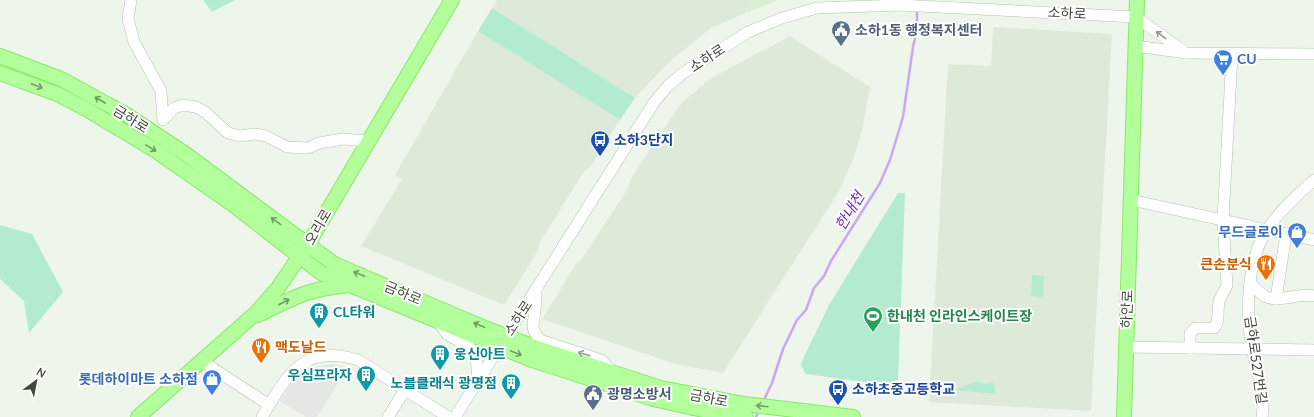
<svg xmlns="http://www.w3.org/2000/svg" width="1314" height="417" font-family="Lato,'Noto Sans KR',sans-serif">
<rect width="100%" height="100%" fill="#eef6eb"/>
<g fill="#ddead9">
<path d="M497,0H748L746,13L711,28L668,63L635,98L492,8Z"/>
<path d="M993,27L1112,34L1091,411L929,402L948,64L991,66Z"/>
<path d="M478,31L620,120L590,167L583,173L540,242L538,251L504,305L361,246L402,179L395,175Z"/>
<path d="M790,36L870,87L862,130L853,160L839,191L723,373L675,364L542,319L576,264L581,260L628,188L630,180L679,106L701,86L715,76Z"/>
</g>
<path fill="#dbefd4" d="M748,0H779L746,13Z"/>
<g fill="#b2ebcf">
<path d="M203,0H235L212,12Z"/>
<path d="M492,8L635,98L620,120L478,31Z"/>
<path d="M898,193H905L898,380L885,388L864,382L806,374L801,366L802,361L829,305Z"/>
<path d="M0,225L32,234L63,292L29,333L24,301L0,279Z"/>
<path d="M1032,275L1044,276L1043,297L1031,296Z"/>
<path d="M977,381L984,384L994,383L995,394L955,390Z"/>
</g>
<path fill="#e4e8e2" d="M332,364L348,367L317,417H306L280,401L293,381L302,373L315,367Z"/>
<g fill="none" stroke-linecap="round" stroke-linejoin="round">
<g stroke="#caa6f4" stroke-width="2.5">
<path d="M763,402L772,383L783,349L797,320L806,310L814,288L824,276L831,261L880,183L890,160L903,117L913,47L917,30V10"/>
<path d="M756,417L759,410"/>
</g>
<g stroke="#b3c2ad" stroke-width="12">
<g id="minor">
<path d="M131,0L128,19L134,42L161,91L163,120L174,108L183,105L196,107L205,112L228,133L240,136L254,134L266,136L287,147L308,148L319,143L343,139L367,141"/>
<path d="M1136,46L1186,53L1314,54"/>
<path d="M1131,200L1314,240"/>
<path d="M1251,284C1255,288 1261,294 1266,297C1281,303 1298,292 1314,296"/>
<path d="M536,290C536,297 536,304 535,310C534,325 529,327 540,340L601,360L614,373"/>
<path d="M1276,299L1286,234"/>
<path d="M437,321L447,334L470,348L476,355L478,380"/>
<path d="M1126,347L1314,350"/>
<path d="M1190,348V334L1195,328H1214C1220,321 1217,312 1219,302C1220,296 1225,291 1227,285L1223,220L1232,55"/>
<path d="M202,361L269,405"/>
<path d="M262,417C287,376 302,343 358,360L448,417"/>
<path d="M388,417L405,390"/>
<path d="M455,417L655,101L668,86L683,73L748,32L782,18L817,8L899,5L1136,17L1186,53"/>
<path d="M1262,417C1266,394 1256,370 1252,348C1246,316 1247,276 1259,245C1269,220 1294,198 1314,180"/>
</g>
</g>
<g stroke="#86e965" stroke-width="16">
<g id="major">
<path d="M0,56L61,79L127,115L187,155L334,264L485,328L537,348L661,388L744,404L853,417"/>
<path d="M0,73L57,94L86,109L156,151L232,204L321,273L532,360L653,399L708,411L746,417"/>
<path d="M258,315C293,298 310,288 350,285"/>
<path d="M138,417L256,313L278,288L308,244L452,0"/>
<path d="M1124,417L1137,0"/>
</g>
</g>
<use href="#minor" stroke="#fff" stroke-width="11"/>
<use href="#major" stroke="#b2ff9b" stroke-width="14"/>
</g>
<defs><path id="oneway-shaft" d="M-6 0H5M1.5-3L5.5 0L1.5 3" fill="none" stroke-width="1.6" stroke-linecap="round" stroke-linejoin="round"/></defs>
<g stroke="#959c92">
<use href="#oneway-shaft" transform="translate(1161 35) rotate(-143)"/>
<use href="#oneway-shaft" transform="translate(584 354) rotate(-162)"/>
</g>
<g stroke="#729c65">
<use href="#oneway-shaft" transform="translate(37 86) rotate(22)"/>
<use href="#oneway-shaft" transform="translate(100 100) rotate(-150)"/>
<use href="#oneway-shaft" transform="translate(151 148) rotate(32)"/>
<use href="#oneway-shaft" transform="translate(276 221) rotate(-144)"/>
<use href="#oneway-shaft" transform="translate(359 274) rotate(-157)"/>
<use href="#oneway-shaft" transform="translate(284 302) rotate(-27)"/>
<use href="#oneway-shaft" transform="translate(479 325) rotate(-157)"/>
<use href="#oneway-shaft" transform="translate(516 353) rotate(22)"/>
<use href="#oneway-shaft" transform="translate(762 406) rotate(-173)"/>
</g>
<defs>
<g id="civic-pin" transform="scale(1)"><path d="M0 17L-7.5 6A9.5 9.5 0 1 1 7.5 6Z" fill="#5c6f8a" stroke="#fff"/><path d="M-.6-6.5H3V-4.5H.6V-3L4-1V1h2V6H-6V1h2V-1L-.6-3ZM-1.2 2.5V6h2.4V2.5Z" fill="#fff"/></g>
<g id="supermarket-pin" transform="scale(1)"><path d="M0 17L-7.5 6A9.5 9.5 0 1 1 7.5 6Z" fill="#3f7fe0" stroke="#fff"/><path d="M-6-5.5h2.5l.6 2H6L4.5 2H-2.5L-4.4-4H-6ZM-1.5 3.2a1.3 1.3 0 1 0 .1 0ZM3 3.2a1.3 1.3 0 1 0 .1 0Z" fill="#fff"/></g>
<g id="bus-pin" transform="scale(1)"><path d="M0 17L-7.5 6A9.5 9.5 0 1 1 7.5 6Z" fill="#1a4fb4" stroke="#fff"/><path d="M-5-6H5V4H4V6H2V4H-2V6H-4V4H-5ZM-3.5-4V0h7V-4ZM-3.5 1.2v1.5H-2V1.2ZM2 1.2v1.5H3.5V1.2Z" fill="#fff"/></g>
<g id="shop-pin" transform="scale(1)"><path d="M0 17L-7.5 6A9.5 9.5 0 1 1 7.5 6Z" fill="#3f7fe0" stroke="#fff"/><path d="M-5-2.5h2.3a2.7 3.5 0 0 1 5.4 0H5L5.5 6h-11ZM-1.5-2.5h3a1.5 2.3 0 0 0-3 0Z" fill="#fff"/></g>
<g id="restaurant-pin" transform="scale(1)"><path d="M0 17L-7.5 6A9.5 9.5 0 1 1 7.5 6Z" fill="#e8710a" stroke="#fff"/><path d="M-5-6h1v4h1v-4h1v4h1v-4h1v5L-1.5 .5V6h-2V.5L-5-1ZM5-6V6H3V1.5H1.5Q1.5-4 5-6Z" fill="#fff"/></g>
<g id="building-pin" transform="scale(1)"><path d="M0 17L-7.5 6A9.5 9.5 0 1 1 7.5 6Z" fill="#0f9aa8" stroke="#fff"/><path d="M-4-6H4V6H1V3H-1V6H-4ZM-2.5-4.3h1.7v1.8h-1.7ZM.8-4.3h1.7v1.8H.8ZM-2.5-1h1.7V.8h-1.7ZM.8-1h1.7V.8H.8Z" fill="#fff"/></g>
<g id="stadium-pin" transform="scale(1)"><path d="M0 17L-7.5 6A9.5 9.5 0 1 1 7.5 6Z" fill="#2e9e5b" stroke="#fff"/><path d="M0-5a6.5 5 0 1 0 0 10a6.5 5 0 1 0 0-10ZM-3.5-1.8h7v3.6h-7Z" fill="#fff"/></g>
</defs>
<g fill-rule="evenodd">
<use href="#civic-pin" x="841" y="30"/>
<use href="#supermarket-pin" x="1223" y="59"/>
<use href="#bus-pin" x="600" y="140"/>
<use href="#shop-pin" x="1297" y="232"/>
<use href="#restaurant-pin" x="1266" y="264"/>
<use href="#building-pin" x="319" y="312"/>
<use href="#stadium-pin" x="873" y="316"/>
<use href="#restaurant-pin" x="261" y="347"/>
<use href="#building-pin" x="440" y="354"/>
<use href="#building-pin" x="366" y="375"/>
<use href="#shop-pin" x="212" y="379"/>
<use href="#building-pin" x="511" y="383"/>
<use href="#bus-pin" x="838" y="389"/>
<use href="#civic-pin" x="593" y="394"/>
</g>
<g text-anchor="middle" stroke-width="4" stroke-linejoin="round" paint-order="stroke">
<g font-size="14" fill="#3e4b38" stroke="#fff">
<text transform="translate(1067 13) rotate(3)" y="5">소하로</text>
<text transform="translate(707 58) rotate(-33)" y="5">소하로</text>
<text transform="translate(131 119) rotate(32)" y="5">금하로</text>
<text transform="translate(318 227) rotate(-60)" y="5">오리로</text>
<text transform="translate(403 293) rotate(23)" y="5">금하로</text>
<text transform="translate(1127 309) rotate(-88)" y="5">하안로</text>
<text transform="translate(518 318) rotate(-57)" y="5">소하로</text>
<text transform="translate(1256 360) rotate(82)" y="5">금하로527번길</text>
<text transform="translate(709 398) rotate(11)" y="5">금하로</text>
</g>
<g font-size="14" font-weight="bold" fill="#4e5e75" stroke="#fff" text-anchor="start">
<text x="855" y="35">소하1동 행정복지센터</text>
<text x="607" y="399">광명소방서</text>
</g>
<g font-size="14" font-weight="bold" fill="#366cbe" stroke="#fff" text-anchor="end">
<text x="1237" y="64" text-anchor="start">CU</text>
<text x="1283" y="237">무드글로이</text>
<text x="198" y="384">롯데하이마트 소하점</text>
</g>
<g font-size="14" font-weight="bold" fill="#164399" stroke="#fff" text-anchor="start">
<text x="614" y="145">소하3단지</text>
<text x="852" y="394">소하초중고등학교</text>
</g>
<g font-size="14" font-weight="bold" fill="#c56008" stroke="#fff" text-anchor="end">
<text x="1252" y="269">큰손분식</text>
<text x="275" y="352" text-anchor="start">맥도날드</text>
</g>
<g font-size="14" font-weight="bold" fill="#0d838f" stroke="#fff" text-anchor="start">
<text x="333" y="317">CL타워</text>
<text x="454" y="359">웅신아트</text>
<text x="352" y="380" text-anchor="end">우심프라자</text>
<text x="497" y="388" text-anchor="end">노블클래식 광명점</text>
</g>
<g font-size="14" font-weight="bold" fill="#27864d" stroke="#fff" text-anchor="start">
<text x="887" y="321">한내천 인라인스케이트장</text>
</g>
<g font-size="15" font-style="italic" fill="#702bbd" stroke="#fff">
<text transform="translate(850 211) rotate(-59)" y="5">한내천</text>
</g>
</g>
<g transform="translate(36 381) rotate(32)" stroke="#ffffff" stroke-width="3" paint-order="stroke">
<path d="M0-3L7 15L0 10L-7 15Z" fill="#3e4b38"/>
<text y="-6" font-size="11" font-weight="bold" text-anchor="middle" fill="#3e4b38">N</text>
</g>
</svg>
